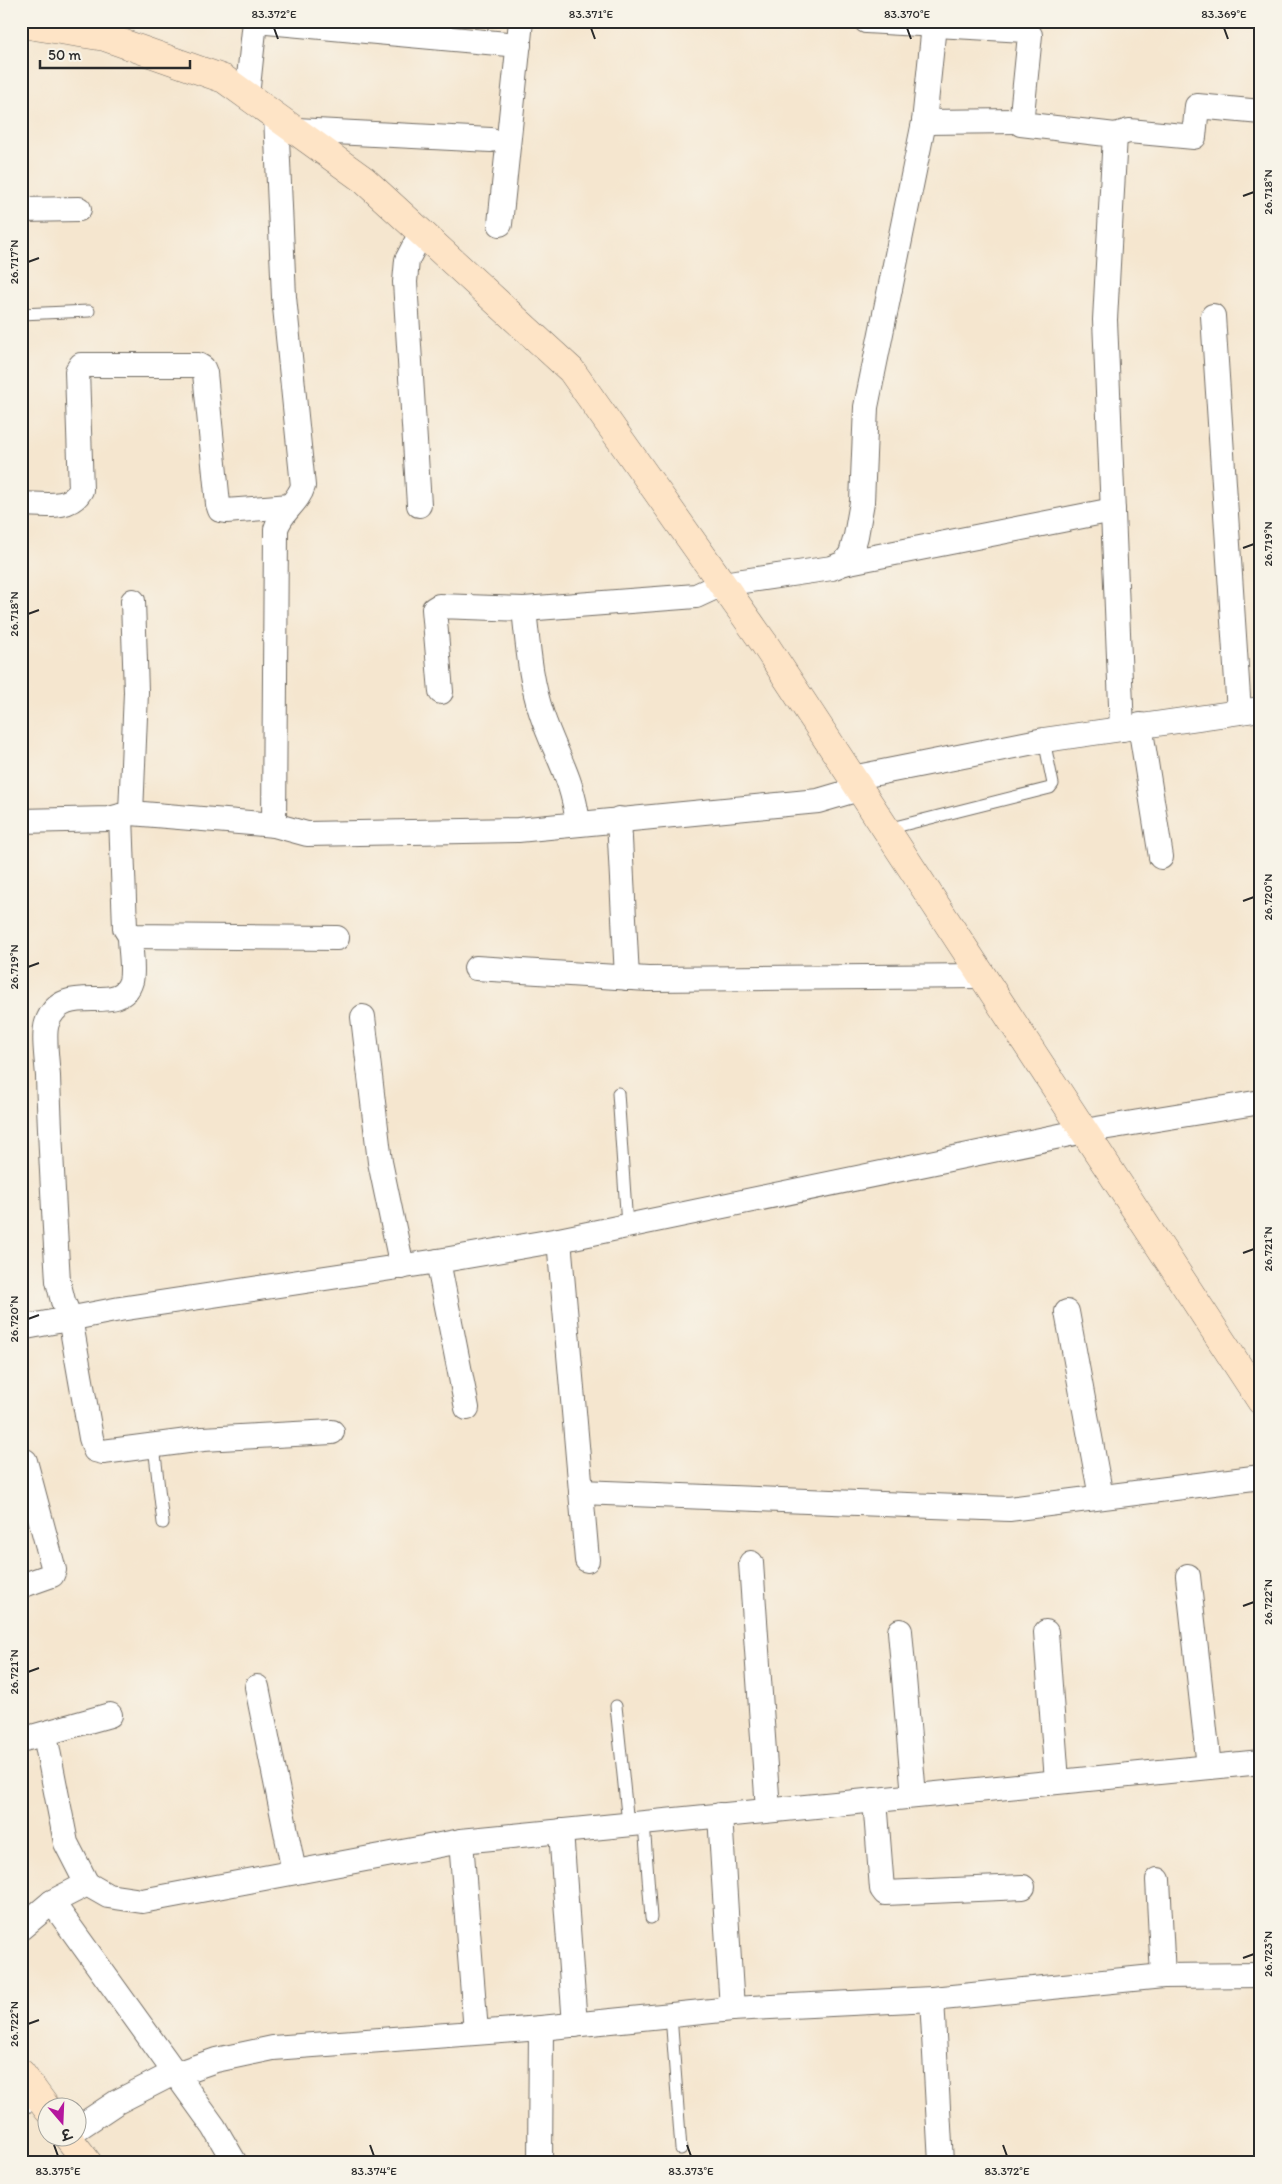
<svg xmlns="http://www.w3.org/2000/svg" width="1282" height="2184" font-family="Itim,'Playpen Sans Deva',sans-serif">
<rect width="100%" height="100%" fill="#f7f3e8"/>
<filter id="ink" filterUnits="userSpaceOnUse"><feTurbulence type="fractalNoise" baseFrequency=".02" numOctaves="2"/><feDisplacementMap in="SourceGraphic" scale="10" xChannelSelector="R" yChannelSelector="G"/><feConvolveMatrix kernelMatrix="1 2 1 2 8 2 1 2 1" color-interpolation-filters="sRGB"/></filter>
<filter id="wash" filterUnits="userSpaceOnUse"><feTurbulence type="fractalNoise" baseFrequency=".0096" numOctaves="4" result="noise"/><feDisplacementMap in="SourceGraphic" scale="20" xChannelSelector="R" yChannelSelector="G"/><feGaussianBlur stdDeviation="1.12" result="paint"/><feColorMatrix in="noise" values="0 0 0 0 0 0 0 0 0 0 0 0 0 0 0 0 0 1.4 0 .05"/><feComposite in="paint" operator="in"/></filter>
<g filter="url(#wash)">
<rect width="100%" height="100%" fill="#f5e6cf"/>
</g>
<g filter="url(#ink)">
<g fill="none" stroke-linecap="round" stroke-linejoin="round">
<g stroke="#726c64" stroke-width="13">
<g id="lane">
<path d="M21,314L89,311"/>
<path d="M887,829L1050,788L1053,784L1044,740"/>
<path d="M618,1093L627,1226"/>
<path d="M154,1446L163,1523"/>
<path d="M616,1706L628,1824"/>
<path d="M644,1823L651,1918"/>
<path d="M671,2015L681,2149"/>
</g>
</g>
<g stroke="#726c64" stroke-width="26">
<g id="street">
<path d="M256,21L519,45"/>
<path d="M866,21L1026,30L1030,35L1021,124L1115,135L1105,320L1122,729"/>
<path d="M247,96L255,21"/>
<path d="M924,122L1019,121"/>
<path d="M296,130L491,140"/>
<path d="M1115,135L1129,131L1194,137L1197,106L1261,112"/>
<path d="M21,210L79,209"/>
<path d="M500,224L521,21"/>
<path d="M1213,316L1239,712"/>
<path d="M21,504C42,504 70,511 81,490L77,371L81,365H198L203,368L205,373L218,504L220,510L226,511L290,506"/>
<path d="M419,505L405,282L407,260L421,233"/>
<path d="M844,563L1113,510"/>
<path d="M524,609C528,645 530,680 542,715C556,756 573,778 578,824"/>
<path d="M441,692L434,609L439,606L524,609L696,596L722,584L832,568L844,563L851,554L856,536L862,502L866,407L924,122L934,25"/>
<path d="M1140,725L1161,857"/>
<path d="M852,778L1044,740L1261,709"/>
<path d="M131,813L136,692L133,601"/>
<path d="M121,816L125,928L130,936L337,938"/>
<path d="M619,819L627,978"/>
<path d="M21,821L109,819L131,813L274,825L307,834L518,830L818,801L859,789"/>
<path d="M274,825L276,529C281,511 298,503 303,486L284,297L276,116"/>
<path d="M130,936C130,949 134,969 131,981C120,1019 63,977 47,1023C43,1034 47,1062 48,1076C50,1144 54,1212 58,1281L63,1301L70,1318L91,1438L95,1450L103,1452L203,1439L332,1432"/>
<path d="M476,968L648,979L982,976"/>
<path d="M363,1017L380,1162L402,1267"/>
<path d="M559,1240L587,1560"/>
<path d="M438,1261L467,1408"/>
<path d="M1067,1312L1101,1497"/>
<path d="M21,1328L120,1309L438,1261L559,1240L1084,1131L1261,1102"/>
<path d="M581,1492L1009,1509L1261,1477"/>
<path d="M751,1563L768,1810"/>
<path d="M1188,1576L1209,1767"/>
<path d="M21,1586L52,1575L54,1570L25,1461"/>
<path d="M900,1631L914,1796"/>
<path d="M1046,1632L1057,1781"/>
<path d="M257,1687L294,1872"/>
<path d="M45,1735L66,1843L87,1884"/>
<path d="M21,1740L110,1715"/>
<path d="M875,1800L882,1889L885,1893L1023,1887"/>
<path d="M720,1815L732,2009"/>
<path d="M561,1831L575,2025"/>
<path d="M461,1841L476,2032"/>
<path d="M1158,1880L1163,1976"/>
<path d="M52,1902L214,2127L235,2163"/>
<path d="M21,1928L52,1902L87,1884L108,1896L142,1901L461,1841L1261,1762"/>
<path d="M932,1999L941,2163"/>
<path d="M21,2101L39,2098"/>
<path d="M78,2128L117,2102L164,2078L216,2060L273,2048L541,2028L732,2009L932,1999L1163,1976L1261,1975"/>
<path d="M540,2163L541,2028"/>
</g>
</g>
<g stroke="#726c64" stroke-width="29">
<g id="secondary">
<path d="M21,24L105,37L224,79L364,180L571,370L764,643L1261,1401"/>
<path d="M21,2073L48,2110"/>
<path d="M67,2136L88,2163"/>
</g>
</g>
<use href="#lane" stroke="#fff" stroke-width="11"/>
<use href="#street" stroke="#fff" stroke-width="24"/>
<use href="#secondary" stroke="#fee4c6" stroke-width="28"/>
</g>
</g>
<path fill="none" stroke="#2b2b2b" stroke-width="2" d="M274,28L278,39M591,28L595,39M907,28L911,39M1224,28L1228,39M1243,196L1254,192M28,262L39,258M1243,548L1254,544M28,614L39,610M1243,901L1254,897M28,967L39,963M1243,1253L1254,1249M28,1319L39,1315M1243,1606L1254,1602M28,1672L39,1668M1243,1958L1254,1954M28,2024L39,2020M54,2145L58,2156M370,2145L374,2156M687,2145L691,2156M1003,2145L1007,2156"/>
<rect width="1282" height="2184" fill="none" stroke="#f7f3e8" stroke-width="55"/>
<g transform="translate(62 2122) rotate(161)"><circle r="24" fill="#f7f3e8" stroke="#a5a39c"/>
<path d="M0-4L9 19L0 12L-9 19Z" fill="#b5179e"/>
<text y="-8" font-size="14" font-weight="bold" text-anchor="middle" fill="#2b2b2b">उ</text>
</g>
<path d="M40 60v8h150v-8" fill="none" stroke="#2b2b2b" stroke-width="2.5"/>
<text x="48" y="60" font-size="15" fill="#2b2b2b" stroke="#f7f3e8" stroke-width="4" paint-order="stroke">50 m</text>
<rect x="28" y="28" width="1226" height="2128" fill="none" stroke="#2b2b2b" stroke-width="2"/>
<g font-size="12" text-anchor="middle" fill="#2b2b2b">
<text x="274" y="18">83.372°E</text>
<text x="591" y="18">83.371°E</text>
<text x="907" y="18">83.370°E</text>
<text x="1224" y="18">83.369°E</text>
<text transform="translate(1268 192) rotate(-90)" y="4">26.718°N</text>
<text transform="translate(14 262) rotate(-90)" y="4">26.717°N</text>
<text transform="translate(1268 544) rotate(-90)" y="4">26.719°N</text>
<text transform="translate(14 614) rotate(-90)" y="4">26.718°N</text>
<text transform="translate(1268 897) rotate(-90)" y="4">26.720°N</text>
<text transform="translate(14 967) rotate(-90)" y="4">26.719°N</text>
<text transform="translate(1268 1249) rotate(-90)" y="4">26.721°N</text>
<text transform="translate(14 1319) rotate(-90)" y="4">26.720°N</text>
<text transform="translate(1268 1602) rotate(-90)" y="4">26.722°N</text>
<text transform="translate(14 1672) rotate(-90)" y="4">26.721°N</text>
<text transform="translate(1268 1954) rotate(-90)" y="4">26.723°N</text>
<text transform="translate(14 2024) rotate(-90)" y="4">26.722°N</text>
<text x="58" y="2175">83.375°E</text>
<text x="374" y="2175">83.374°E</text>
<text x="691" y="2175">83.373°E</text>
<text x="1007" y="2175">83.372°E</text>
</g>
</svg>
